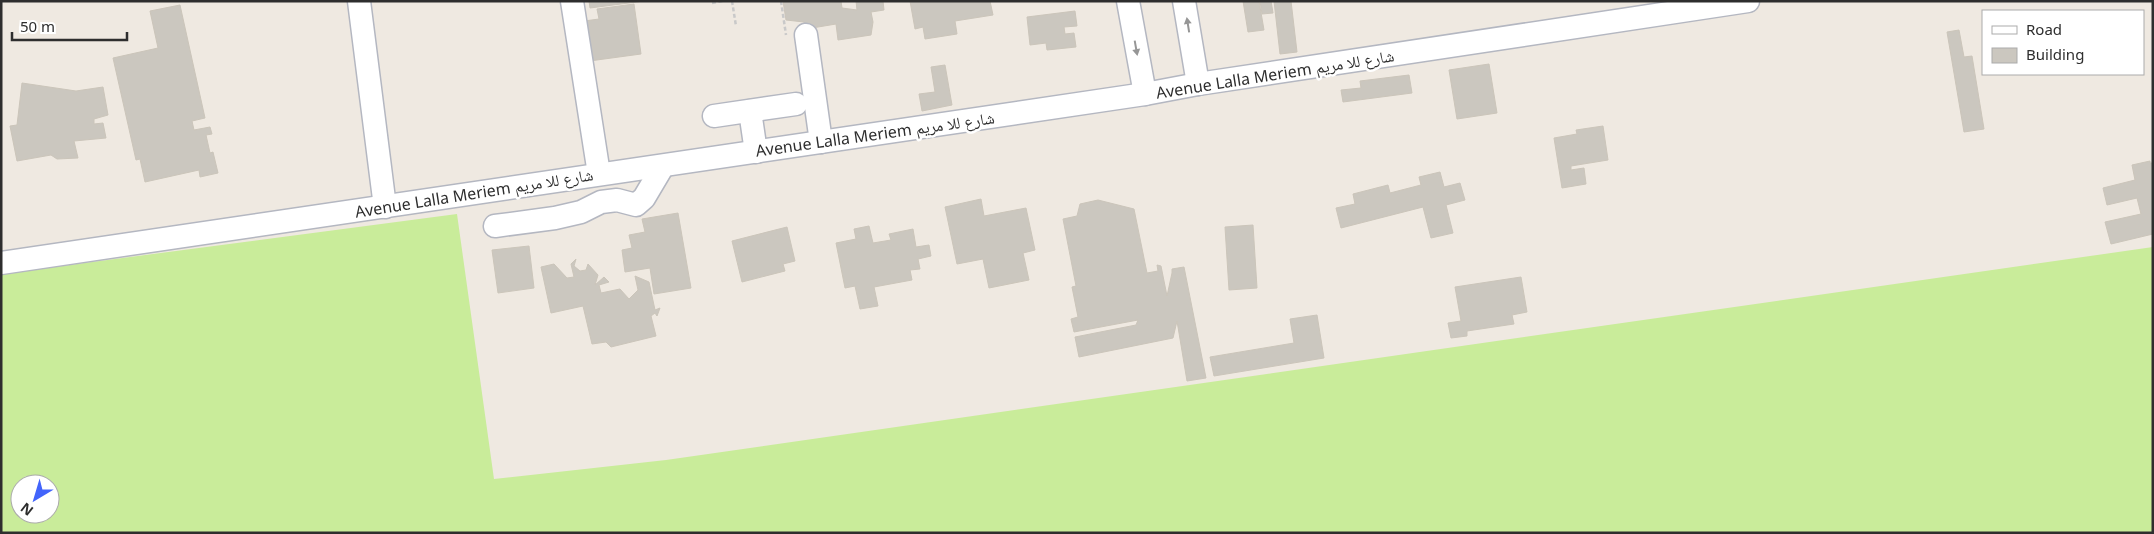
<svg xmlns="http://www.w3.org/2000/svg" width="2154" height="534" font-family="'Noto Sans','Noto Naskh Arabic',sans-serif">
<rect width="100%" height="100%" fill="#efe9e1"/>
<path fill="#c9ec9a" fill-rule="evenodd" d="M457,214L494,479L666,460L2153,247V533H1V274ZM20,484H50V514H20Z"/>
<g fill="#cbc7bf" stroke="#cbc5ba">
<path d="M589,1H644L590,8Z"/>
<path d="M783,1H841L842,8L857,10L856,1H883L884,10L871,12L873,22L871,35L838,40L836,24L806,29L804,22L786,20Z"/>
<path d="M910,1H990L993,15L955,21L957,34L925,39L923,27L915,29Z"/>
<path d="M1243,1H1259L1264,30L1248,32Z"/>
<path d="M1260,1H1271L1273,13L1262,14Z"/>
<path d="M1274,1H1291L1297,52L1280,54Z"/>
<path d="M634,4L641,54L582,62L577,22L599,19L597,9Z"/>
<path d="M180,5L205,118L192,121L194,130L210,127L212,134L206,135L210,153L213,152L218,173L200,177L199,170L145,182L140,159L136,160L113,58L158,48L150,11Z"/>
<path d="M1075,11L1077,26L1064,27L1065,34L1074,33L1076,47L1047,50L1046,43L1030,45L1027,17Z"/>
<path d="M1959,30L1964,57L1972,56L1984,129L1964,132L1947,32Z"/>
<path d="M1489,64L1497,113L1457,119L1449,70Z"/>
<path d="M945,65L952,105L922,111L919,94L935,92L931,67Z"/>
<path d="M1409,75L1412,93L1343,102L1341,90L1361,88L1360,81Z"/>
<path d="M22,83L76,91L103,87L108,115L94,119V124L103,123L106,138L74,141L78,158L57,159L51,155L17,161L10,126L17,125Z"/>
<path d="M1603,126L1608,160L1571,166V170L1584,168L1586,184L1562,188L1554,138L1577,134L1576,130Z"/>
<path d="M2150,161V163H2153V234L2111,244L2105,222L2141,214L2137,198L2107,205L2103,188L2135,180L2132,165Z"/>
<path d="M1440,172L1444,187L1460,183L1465,200L1446,205L1453,233L1431,238L1423,207L1341,228L1336,208L1355,204L1353,194L1388,185L1390,193L1421,185L1419,177Z"/>
<path d="M981,199L984,216L1026,208L1035,250L1023,253L1029,280L989,288L983,259L957,264L945,207Z"/>
<path d="M1098,200L1134,209L1147,273L1158,271L1157,265L1161,266L1167,296L1172,273V269L1184,267L1206,378L1187,381L1177,321L1173,338L1079,357L1075,337L1136,325L1138,320L1074,332L1071,319L1078,317L1072,287L1076,286L1063,219L1077,216L1080,204Z"/>
<path d="M678,213L691,288L654,294L650,268L625,272L622,250L632,248L629,235L645,232L642,219Z"/>
<path d="M1253,225L1257,288L1229,290L1225,227Z"/>
<path d="M869,226L873,243L891,240L889,234L913,229L916,247L929,245L931,256L918,259L920,269L910,270L912,280L874,287L878,306L860,309L855,286L845,288L836,243L856,239L854,229Z"/>
<path d="M787,227L795,261L783,264L785,271L742,282L732,241Z"/>
<path d="M529,246L534,288L498,293L492,250Z"/>
<path d="M576,259L574,266L580,271L586,270L588,264L598,275L595,285L604,277L609,282L599,285L601,293L620,289L629,299L638,290L635,276L649,282L655,310L660,308L657,316L655,313L651,316L656,336L611,347L606,342L592,344L583,306L551,313L541,267L554,264L567,278L574,277L571,264Z"/>
<path d="M1521,277L1527,312L1512,315L1514,324L1467,331V336L1451,338L1448,323L1461,321L1455,287Z"/>
<path d="M1317,315L1324,358L1214,376L1210,357L1294,343L1290,319Z"/>
</g>
<g fill="none" stroke-linecap="round" stroke-linejoin="round">
<g stroke="#b4b7c1" stroke-width="25">
<g id="minor">
<path d="M359,1L385,207"/>
<path d="M572,1L599,174"/>
<path d="M1128,1L1145,94"/>
<path d="M1184,1L1198,84"/>
<path d="M806,35L821,142"/>
<path d="M750,111L756,152"/>
<path d="M714,116L796,104"/>
<path d="M495,226L555,218L581,212L601,202L617,200L636,205L644,198L663,166"/>
<path d="M1,263L1145,94L1198,84L1748,1"/>
</g>
</g>
<g stroke="#c9c9c9" stroke-width="2.5" stroke-dasharray="4 2.5" stroke-linecap="butt">
<path d="M732,1L736,26"/>
<path d="M781,1L786,35"/>
<path d="M712,3L723,1"/>
</g>
<use href="#minor" stroke="#fff" stroke-width="22"/>
</g>
<defs><path id="oneway-solid" d="M-6-.8H1V-3.2L6.5 0L1 3.2V.8H-6Z" transform="scale(1.25)"/></defs>
<g fill="#969696">
<use href="#oneway-solid" transform="translate(1188 25) rotate(-99)"/>
<use href="#oneway-solid" transform="translate(1136 48) rotate(80)"/>
</g>
<g text-anchor="middle" stroke-width="5" stroke-linejoin="round" paint-order="stroke">
<g font-size="16" fill="#2e2e2e" stroke="#fff">
<text transform="translate(1275 74) rotate(-9)" y="6">Avenue Lalla Meriem شارع للا مريم</text>
<text transform="translate(875 134) rotate(-8)" y="6">Avenue Lalla Meriem شارع للا مريم</text>
<text transform="translate(474 193) rotate(-9)" y="6">Avenue Lalla Meriem شارع للا مريم</text>
</g>
</g>
<rect width="2154" height="534" fill="none" stroke="#2e2e2e" stroke-width="5"/>
<rect x="1982" y="10" width="162" height="65" fill="#ffffff" stroke="#ababab"/>
<rect x="1992" y="26" width="25" height="8" fill="#ffffff" stroke="#ababab"/>
<text x="2026" y="35" font-size="15" fill="#2e2e2e">Road</text>
<rect x="1992" y="48" width="25" height="15" fill="#cbc7bf" stroke="#ababab"/>
<text x="2026" y="60" font-size="15" fill="#2e2e2e">Building</text>
<g transform="translate(35 499) rotate(218)"><circle r="24" fill="#ffffff" stroke="#ababab"/>
<path d="M0-4L9 19L0 12L-9 19Z" fill="#4264fb"/>
<text y="-8" font-size="14" font-weight="bold" text-anchor="middle" fill="#2e2e2e">N</text>
</g>
<path d="M12 32v8h115v-8" fill="none" stroke="#2e2e2e" stroke-width="2.5"/>
<text x="20" y="32" font-size="15" fill="#2e2e2e" stroke="#ffffff" stroke-width="4" paint-order="stroke">50 m</text>
</svg>
